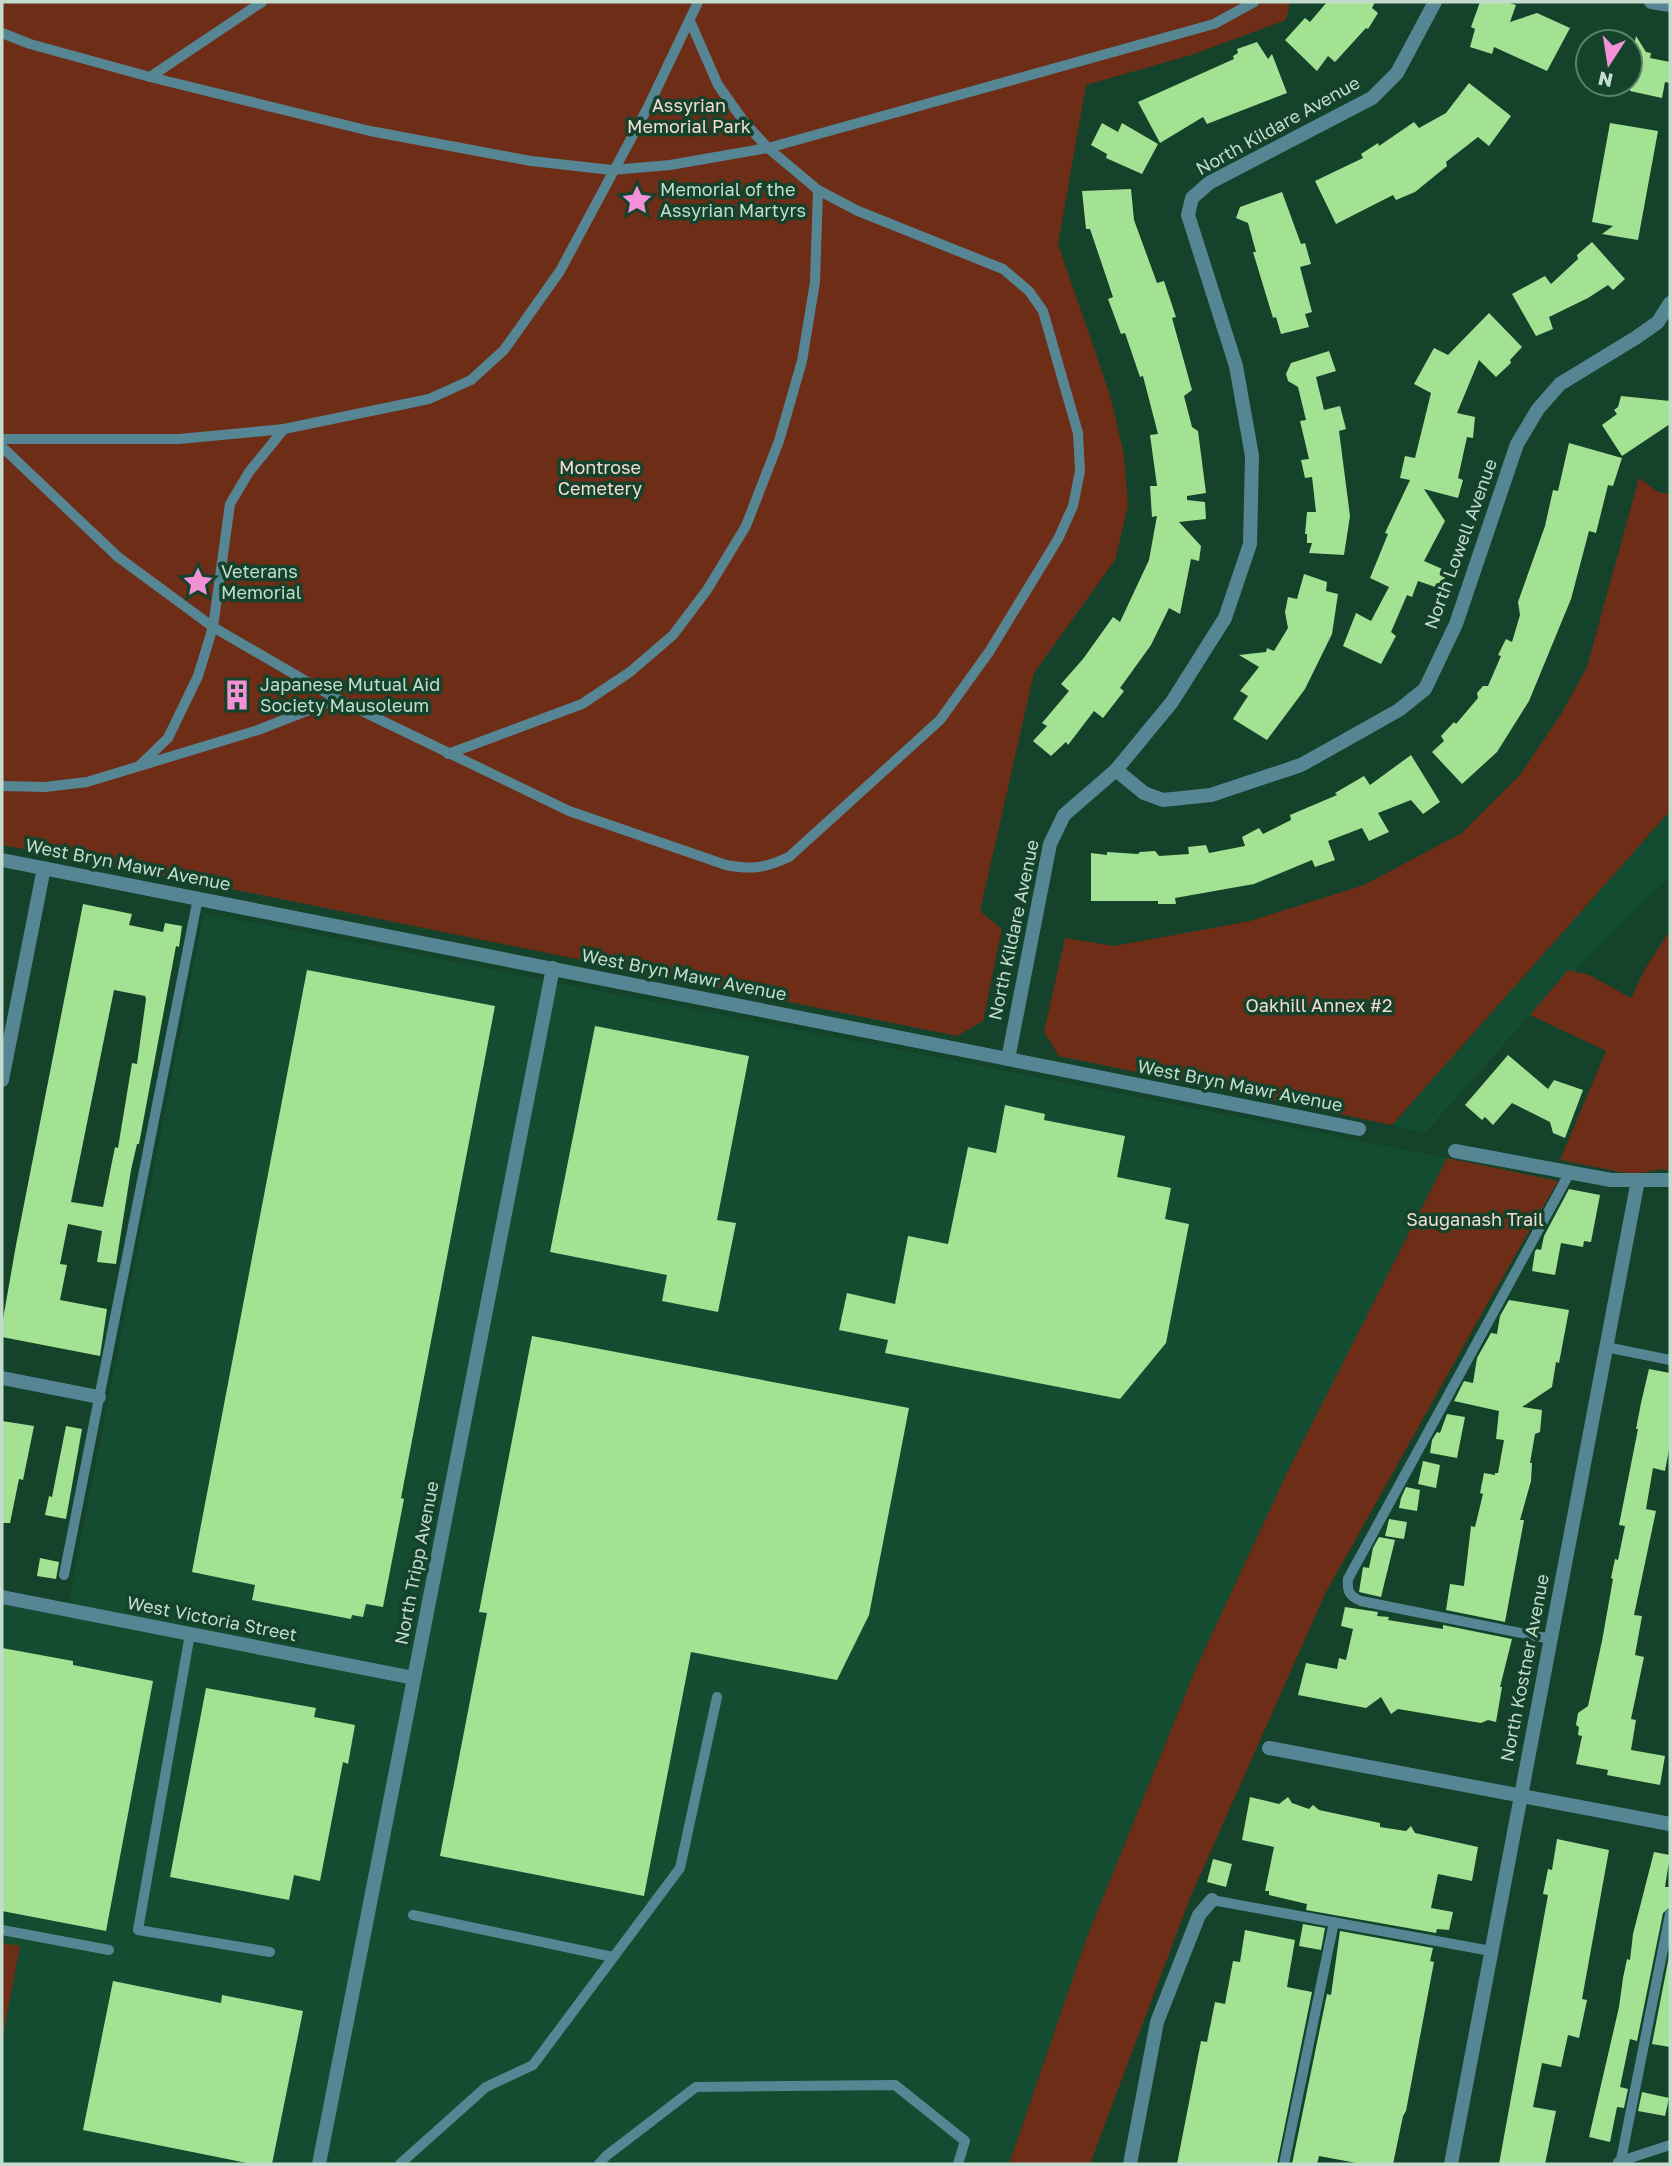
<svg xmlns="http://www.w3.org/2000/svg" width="1672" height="2166" font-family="'Golos Text',sans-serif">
<rect width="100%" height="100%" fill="#14422b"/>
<g fill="#134c31">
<path d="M1670,811V876L1530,1015L1425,1133L1392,1125Z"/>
<path d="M204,913L1447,1158L1287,1473L1197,1666L1087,1937L1009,2164H2V1592L68,1604Z"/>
</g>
<g fill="#6e2d17">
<path d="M2,2H1290L1286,20L1191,55L1086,85L1058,244L1110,395L1124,455L1128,506L1115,560L1034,673L980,911L1002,929L983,1021L957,1036L217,886L2,845Z"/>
<path d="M1639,478L1658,492L1670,494V811L1392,1125L1059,1056L1044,1032L1065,938L1114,946L1250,921L1364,885L1462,833L1520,775L1561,714L1587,667Z"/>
<path d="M1670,930V1171L1660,1169L1635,1175L1560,1160L1606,1051L1530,1015L1568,970L1589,975L1631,998L1644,971Z"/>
<path d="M1447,1158L1558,1181L1481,1315L1325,1594L1190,1898L1090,2164H1009L1087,1937L1197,1666L1287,1473Z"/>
<path d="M2,1943L20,1946L2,2042Z"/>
</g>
<g fill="#a4e293" fill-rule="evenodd">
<path d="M1327,2H1375L1372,8L1378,13L1368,29L1366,28L1335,62L1328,56L1317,71L1285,40L1305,18L1310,22Z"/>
<path d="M1480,2H1506L1516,5L1510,22L1537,13L1570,28L1547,71L1494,47L1492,54L1470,47L1475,29L1471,27Z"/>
<path d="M1636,36L1646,52L1651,53L1650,58L1670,62V83L1665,82L1662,98L1630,91V63Z"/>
<path d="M1257,42L1268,59L1272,54L1287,93L1207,124L1203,117L1160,143L1138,102L1234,59L1233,56L1238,53L1237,49Z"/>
<path d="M1469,83L1511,116L1489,146L1478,137L1446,162L1447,166L1415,192L1396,200L1393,195L1336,224L1315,181L1363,158L1361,154L1378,143L1379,146L1414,122L1419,128L1446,113Z"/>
<path d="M1102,123L1118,132L1122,123L1158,144L1142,174L1106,158L1107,154L1091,145Z"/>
<path d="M1610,123L1658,131L1638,240L1602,234L1613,226L1592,222Z"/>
<path d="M1131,189L1134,220L1157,283L1164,281L1176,317L1172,318L1192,390L1184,396L1192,427L1198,431L1206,493L1187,496V500L1205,502L1206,519L1179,522L1201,546L1199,561L1191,559L1180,614L1169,608L1151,645L1120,688L1124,691L1103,718L1094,711L1068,745L1066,742L1051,756L1033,741L1047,726L1042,723L1069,691L1061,684L1083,659L1113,617L1120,622L1149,560L1157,516L1152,517L1150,486H1157L1150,435L1158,434L1143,376L1140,377L1125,333L1121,334L1108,299L1113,297L1090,229H1086L1082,191Z"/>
<path d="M1282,192L1301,244L1305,243L1311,264L1300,267L1312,312L1305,314L1309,327L1281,334L1276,317L1273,318L1253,252H1256L1248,223L1236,218L1240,207Z"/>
<path d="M1592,242L1625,279L1613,290L1608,285L1588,298L1549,317L1553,329L1536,336L1512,294L1545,276L1551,284L1578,259L1577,255Z"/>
<path d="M1489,313L1522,347L1510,360L1511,363L1496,377L1479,360L1457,413L1475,417L1473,438L1467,437L1458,478L1463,480L1458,498L1424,489L1445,521L1424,561L1447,571L1441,589L1418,581L1412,597L1407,595L1391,632L1396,636L1381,664L1343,646L1356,613L1371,621L1389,587L1370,578L1388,534L1385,533L1410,480L1400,478L1405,456L1415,458L1431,393L1414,384L1434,348L1448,355Z"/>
<path d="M1329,351L1336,371L1316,377L1324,410L1340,406L1346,429L1339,431L1350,516L1344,555L1309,553L1312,543H1307V534H1305L1307,512H1316L1312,477L1305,478L1301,460L1309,459L1300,421L1306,420L1298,387L1288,381L1286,374L1291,363Z"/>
<path d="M1621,396L1670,401V424L1622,456L1602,425L1617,414L1614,410L1618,407Z"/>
<path d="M1569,443L1622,458L1613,486L1608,485L1596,533L1589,531L1571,599L1529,701L1497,752L1462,784L1432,752L1444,741L1441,736L1454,722L1456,724L1478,698L1477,693L1483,686H1488L1501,656L1498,655L1506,639L1512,642L1520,615L1518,602L1545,526L1553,490L1558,491Z"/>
<path d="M1304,574L1327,582L1326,591L1338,594L1332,634L1305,689L1267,740L1233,719L1248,696L1240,691L1259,667L1239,655L1266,652L1267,648L1274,651L1288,628L1285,612L1288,597L1297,599Z"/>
<path d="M1411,755L1440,802L1423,814L1411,800L1378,813L1389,832L1369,841L1362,828L1328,841L1335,860L1315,867L1312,860L1254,884L1175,898L1176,904H1158V901H1091V853L1107,855V852L1138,854L1140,852L1155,851L1159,856L1189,854L1188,847L1206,845L1209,853L1245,846L1242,837L1259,828L1263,834L1291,820L1290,815L1337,795L1335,793L1364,776L1370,785Z"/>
<path d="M83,904L132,914L129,925L163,932L165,923L182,926L179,947L176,946L139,1144H137L131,1170L116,1264L97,1262L102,1231L68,1224L60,1264L67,1265L60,1300L107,1309L100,1356L2,1337V1325L16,1245ZM114,990L145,996L146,999L137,1064L132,1063L118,1148L115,1147L103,1207L71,1202Z"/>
<path d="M307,970L495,1006L401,1498L404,1499L383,1607L366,1604L363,1617L352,1615L351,1619L252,1600L255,1585L192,1572Z"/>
<path d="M595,1026L749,1056L717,1220L736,1223L718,1312L662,1301L667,1275L550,1252Z"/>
<path d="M1508,1055L1548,1089L1554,1080L1583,1090L1565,1138L1553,1133L1550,1122L1512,1103L1493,1125L1485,1117L1482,1120L1465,1105Z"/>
<path d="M1005,1105L1045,1114L1044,1120L1125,1136L1117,1177L1171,1188L1165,1219L1189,1224L1166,1343L1120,1399L885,1353L888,1340L839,1330L847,1293L895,1304L908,1236L948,1244L968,1147L996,1153Z"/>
<path d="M1569,1189L1600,1195L1591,1242L1584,1241L1583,1247L1561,1243L1555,1275L1532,1271L1535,1251L1537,1249L1541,1250L1544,1236Z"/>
<path d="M1509,1300L1569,1310L1559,1363L1556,1362L1552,1387L1522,1407L1542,1410L1540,1432L1535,1434L1530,1463H1532L1531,1481L1520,1520H1524L1505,1622L1446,1610L1450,1584L1464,1586L1471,1526L1475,1527L1483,1494L1480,1493L1484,1473L1495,1475V1473H1498L1504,1440L1496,1439L1499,1411L1454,1401L1464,1381L1473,1383L1477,1358L1491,1333L1497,1334L1500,1316Z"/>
<path d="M532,1336L909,1408L869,1615L837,1680L691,1652L644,1896L440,1856L487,1613L479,1612Z"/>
<path d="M1649,1369L1670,1373V1444L1665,1471L1653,1468L1646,1509L1656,1511L1634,1615L1642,1616L1635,1655L1644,1657L1631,1719L1636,1720L1631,1750L1665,1756L1660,1785L1607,1775L1608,1770L1576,1764L1582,1736L1578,1735L1579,1727L1576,1725L1578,1713L1588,1706L1602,1641L1613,1579L1611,1578L1615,1559L1618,1560L1625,1526L1619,1525L1638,1429H1636L1641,1403Z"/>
<path d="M1447,1414L1465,1417L1457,1458L1430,1453L1432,1440L1437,1432L1440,1433Z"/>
<path d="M2,1421L34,1426L23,1480L19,1479L10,1523H2Z"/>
<path d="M66,1426L82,1429L66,1519L45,1515L49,1496L52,1497Z"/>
<path d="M1423,1461L1440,1465L1436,1488L1418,1484Z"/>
<path d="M1406,1487L1420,1490L1417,1511L1399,1508L1401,1498Z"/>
<path d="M1389,1519L1407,1522L1404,1539L1385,1536Z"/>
<path d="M1379,1537L1395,1540L1381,1597L1359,1592L1363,1567L1369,1568L1373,1548Z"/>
<path d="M40,1558L59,1562L56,1579L37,1576Z"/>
<path d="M1345,1607L1378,1612L1377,1616L1389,1617L1388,1620L1443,1629V1625L1512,1639L1500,1687H1502L1496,1722L1488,1720L1481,1723L1398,1709L1391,1714L1381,1697L1366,1708L1298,1695L1306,1663L1337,1669L1339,1658L1346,1660L1353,1629L1341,1626Z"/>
<path d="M2,1648L73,1661V1665L153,1681L106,1931L2,1911Z"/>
<path d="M206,1688L316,1708L314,1717L355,1725L348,1764L343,1762L320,1881L294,1875L289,1900L170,1877Z"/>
<path d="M1250,1797L1279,1804L1288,1797L1292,1803L1309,1809L1313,1805L1319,1810L1380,1823V1827L1406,1831L1411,1826L1415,1833L1478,1847L1472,1881L1438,1874L1431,1908L1453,1912L1449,1930L1437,1929L1436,1933L1306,1910L1307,1904L1269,1895V1891H1265L1274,1847L1242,1840Z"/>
<path d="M1557,1839L1609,1850L1582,1999L1587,2000L1579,2038L1568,2035L1561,2067L1542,2063L1533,2107L1556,2111L1545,2164H1499L1548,1895L1543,1894L1548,1869L1552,1870Z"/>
<path d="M1654,1852L1670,1855L1665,1887H1670V1907L1663,1913L1637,2041L1630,2039L1620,2087L1628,2089L1624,2108L1617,2107L1610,2142L1589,2137L1619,2007L1623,1978L1627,1959L1630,1960L1633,1934Z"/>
<path d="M1213,1859L1232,1864L1226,1887L1207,1882Z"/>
<path d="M1303,1924L1325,1928L1321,1950L1299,1946Z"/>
<path d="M1245,1930L1295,1940L1287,1987L1312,1992L1277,2164H1177L1201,2041L1207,2042L1215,2002L1225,2004L1233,1961L1240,1962Z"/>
<path d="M1340,1931L1433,1948L1430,1961L1434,1962L1406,2111L1403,2116L1393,2164H1362L1319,2156L1317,2164H1292L1327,1994L1331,1995Z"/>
<path d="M1670,1951V2047L1652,2044Z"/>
<path d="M113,1981L221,2003L222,1995L303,2011L272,2164H252L83,2130Z"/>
<path d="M1642,2092L1669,2098L1665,2116L1638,2111Z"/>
</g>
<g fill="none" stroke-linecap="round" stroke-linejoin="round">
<g stroke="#568694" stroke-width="10">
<path d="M2,33L30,44L150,77L370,131L531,161L612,170L670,165L768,148L1214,24L1254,2"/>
<path d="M150,77L262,2"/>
<path d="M2,439H179L284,429L429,399L471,380L504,350L560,271L648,107L698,2"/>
<path d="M2,447L118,557L213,627L337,699L569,811L726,865C752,870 765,868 789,857L940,720L989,652L1058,539L1073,506L1080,471L1078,433L1043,311L1029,291L1003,269L858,211L818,190L768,148L745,123L718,85L690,21"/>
<path d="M448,754L582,704L630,672L673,635L707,590L746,526L779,441L802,361L815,282L818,190"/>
<path d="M140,765L168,738L198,676L213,627L230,504L249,472L284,429"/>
<path d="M2,786L45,787L87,782L258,730L337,699"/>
<path d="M1606,1347L1670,1360"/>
<path d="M64,1575L198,898"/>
<path d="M190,1634L138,1930L270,1952"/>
<path d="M1551,1639L1361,1601C1349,1596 1347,1591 1348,1579L1570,1172"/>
<path d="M1212,1900L1491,1951"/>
<path d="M413,1915L613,1957"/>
<path d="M2,1930L109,1950"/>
<path d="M1621,2160L1670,1914"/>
<path d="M1618,2162L1670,2145"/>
<path d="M400,2164L486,2087L533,2065L680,1868L717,1697"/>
<path d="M599,2164L606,2156L696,2087L895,2085L965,2141L958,2164"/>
<path d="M1284,2164L1334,1922"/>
</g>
<g stroke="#568694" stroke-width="14">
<path d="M1651,2L1670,5"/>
<path d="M1116,770L1144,793L1163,800L1211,795L1301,765L1399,710L1425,689L1456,624L1517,444L1538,409L1560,384L1637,337L1658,322L1670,303"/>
<path d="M2,1080L44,868"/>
<path d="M1359,1129L1008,1059L1050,844L1064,815L1116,770L1172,702L1225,618L1250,544L1252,456L1236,366L1188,215L1192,198L1209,183L1372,98L1397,73L1435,2"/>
<path d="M1455,1151L1611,1180H1670"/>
<path d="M2,1378L99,1397"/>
<path d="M2,1597L414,1678"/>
<path d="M1269,1748L1670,1824"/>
<path d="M319,2164L553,968"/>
<path d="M1130,2164L1157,2022L1199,1915L1212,1900"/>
<path d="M1451,2164L1638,1180"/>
</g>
<path stroke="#568694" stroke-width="14" d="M2,860L1008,1059"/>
</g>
<defs>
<g id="sight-bare" transform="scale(2.415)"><path d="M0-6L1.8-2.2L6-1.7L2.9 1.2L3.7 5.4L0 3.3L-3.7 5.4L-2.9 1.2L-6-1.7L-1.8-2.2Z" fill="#f391d6" stroke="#14422b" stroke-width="2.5" paint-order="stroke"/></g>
<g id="building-bare" transform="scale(2.415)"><path d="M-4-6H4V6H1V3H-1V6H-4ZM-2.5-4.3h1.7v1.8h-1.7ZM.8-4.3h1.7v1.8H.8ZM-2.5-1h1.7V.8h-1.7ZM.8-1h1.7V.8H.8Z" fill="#f391d6" stroke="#14422b" stroke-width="2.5" paint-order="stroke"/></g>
</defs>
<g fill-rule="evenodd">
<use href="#sight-bare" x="637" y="200"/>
<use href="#sight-bare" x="198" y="582"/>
<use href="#building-bare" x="237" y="695"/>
</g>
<g text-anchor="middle" stroke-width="7" stroke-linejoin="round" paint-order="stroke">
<g font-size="18" fill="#f5dbd2" stroke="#14422b">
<text x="689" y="112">Assyrian<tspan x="689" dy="21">Memorial Park</tspan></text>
<text x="600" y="474">Montrose<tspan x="600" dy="21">Cemetery</tspan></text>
<text x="1319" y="1012">Oakhill Annex #2</text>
<text x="1475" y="1226">Sauganash Trail</text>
</g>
<g font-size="18" fill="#c4dccd" stroke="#14422b">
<text transform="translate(1278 126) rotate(-29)" y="6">North Kildare Avenue</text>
<text transform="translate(1461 544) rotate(-70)" y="6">North Lowell Avenue</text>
<text transform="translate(128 865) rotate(11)" y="6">West Bryn Mawr Avenue</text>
<text transform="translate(1014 930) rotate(-78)" y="6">North Kildare Avenue</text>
<text transform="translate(684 975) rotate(11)" y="6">West Bryn Mawr Avenue</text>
<text transform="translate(1240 1086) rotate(11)" y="6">West Bryn Mawr Avenue</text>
<text transform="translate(417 1563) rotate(-79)" y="6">North Tripp Avenue</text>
<text transform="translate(212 1619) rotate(11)" y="6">West Victoria Street</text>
<text transform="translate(1525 1668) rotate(-79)" y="6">North Kostner Avenue</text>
</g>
<g font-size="18" fill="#c4dccd" stroke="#14422b" text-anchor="start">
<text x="660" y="196">Memorial of the<tspan x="660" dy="21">Assyrian Martyrs</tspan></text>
<text x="221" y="578">Veterans<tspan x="221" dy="21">Memorial</tspan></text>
<text x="260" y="691">Japanese Mutual Aid<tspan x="260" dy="21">Society Mausoleum</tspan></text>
</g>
</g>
<rect width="1672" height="2166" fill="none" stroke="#c4dccd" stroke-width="7"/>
<g transform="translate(1609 63) rotate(192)"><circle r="33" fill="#14422b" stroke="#5a806c" stroke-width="2"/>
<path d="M0-5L12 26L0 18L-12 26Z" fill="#f391d6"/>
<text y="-10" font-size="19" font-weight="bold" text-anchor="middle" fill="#c4dccd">N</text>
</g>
</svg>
